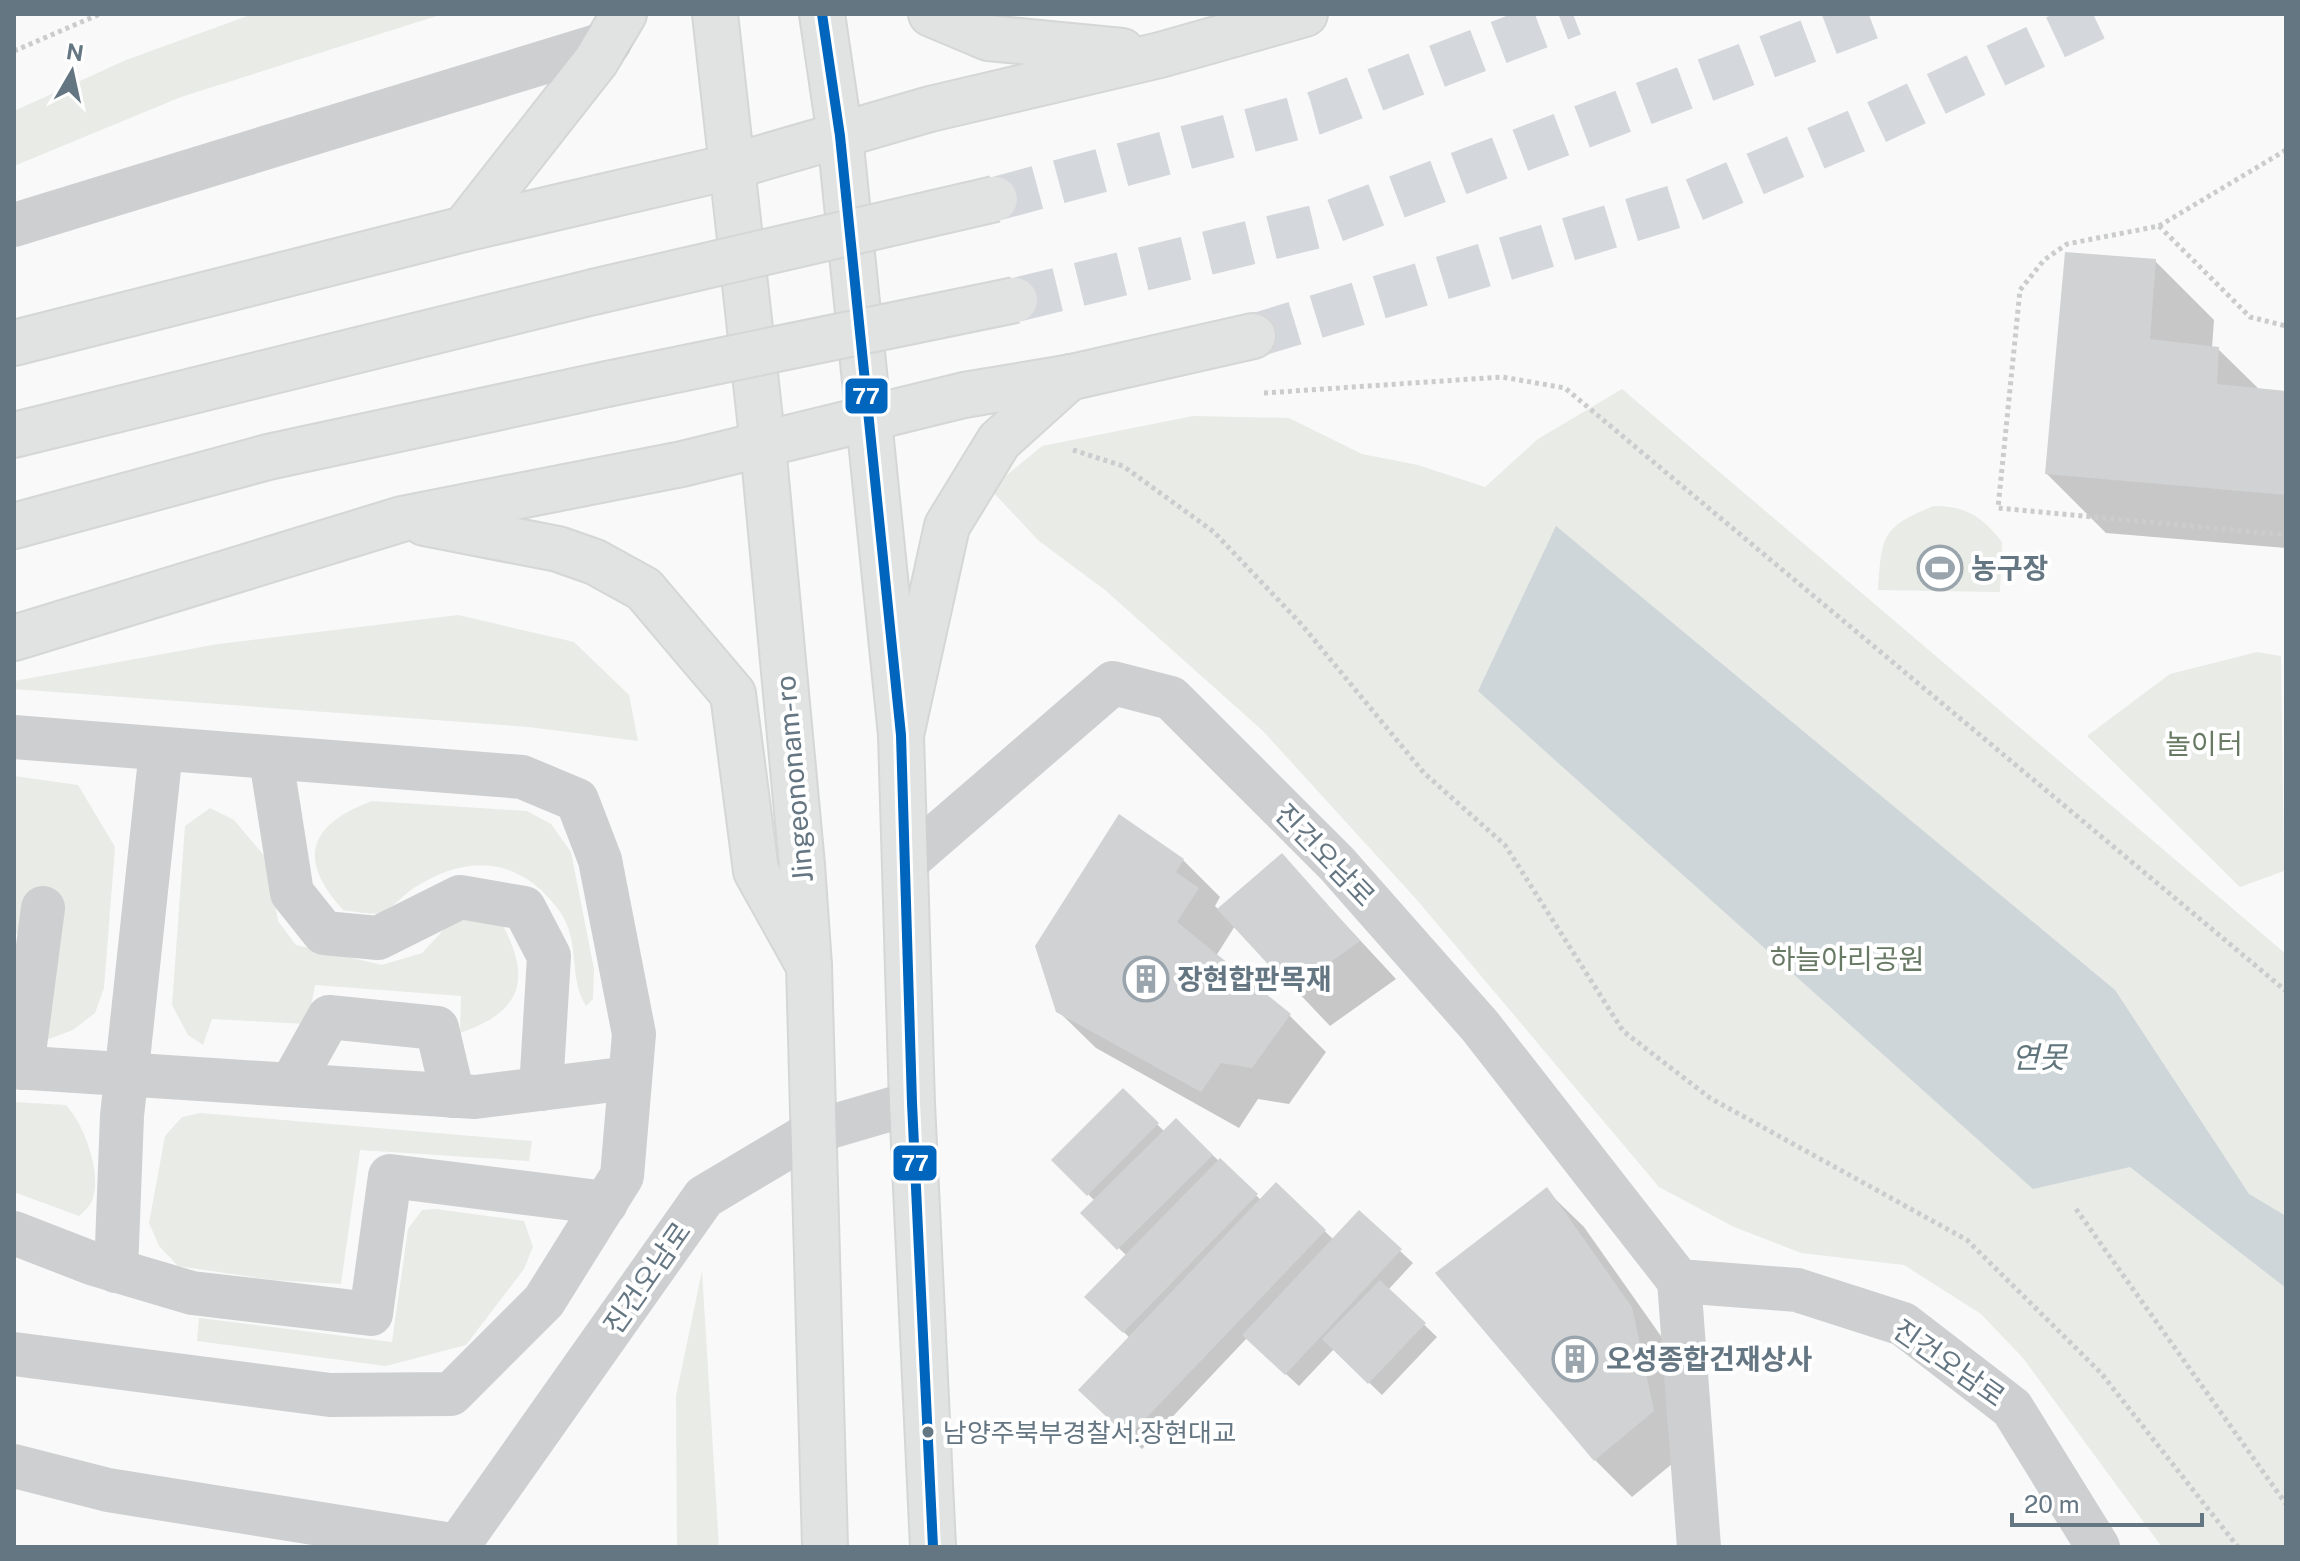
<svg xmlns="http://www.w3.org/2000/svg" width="2300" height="1561" font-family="'Public Sans','Noto Sans KR',sans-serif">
<rect width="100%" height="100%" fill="#f9f9f9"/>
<g fill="#e8ebe6">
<path d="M253,14H443L181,97L14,166V111L126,60Z"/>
<path d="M1622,389L2286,954V1547H2162L2023,1358L1981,1314L1904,1265L1801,1253L1734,1227L1659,1187L1417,900L1263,731L1105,590L1039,541L990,489L1042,446L1193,416L1289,418L1362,454L1418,465L1485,487L1538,439Z"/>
<path d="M1934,506C1967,506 1982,517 2002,542L2000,592L1878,590C1882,536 1881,527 1934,506Z"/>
<path d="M458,615L574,642L629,695L638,741L529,727L14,689V681L218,644Z"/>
<path d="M2257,652L2281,656L2284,871L2240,887L2087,736L2170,674Z"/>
<path d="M14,776L78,785L115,847L104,988L95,1013L73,1030L46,1040L23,934L14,933Z"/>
<path d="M372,801L527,811L551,824L571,852L594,969L593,999L586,1006C567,975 582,941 558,909C518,856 467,854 414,888C404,894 391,910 380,913C369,915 353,911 343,910C297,859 308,825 372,801Z"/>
<path d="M210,808L234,820L266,858L278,921L296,945L382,965L422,953L449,924L475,913L500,920C532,978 524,1011 460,1033L461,996L315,985L308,1024L212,1019L203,1045L188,1035L172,1005L185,826Z"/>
<path d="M14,1102L66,1105C84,1124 103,1175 92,1201C90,1206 83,1212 79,1216L14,1192Z"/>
<path d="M200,1113L532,1141L529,1161L360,1150L341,1284L272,1280L178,1266L159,1246L149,1223L165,1136L182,1117Z"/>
<path d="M435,1209L524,1221L533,1247L524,1269L466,1345L386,1366L197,1341L199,1318L392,1342L408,1229L422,1210Z"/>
<path d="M702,1271L719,1547H677L676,1396Z"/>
</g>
<path fill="#ced6d9" d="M1556,526L2115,990L2249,1194L2286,1216V1288L2130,1167L2033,1189L1478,691Z"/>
<g fill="#0003">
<path d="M2155,261L2214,320L2212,348L2218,349L2260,390L2286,393V548L2106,533L2047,474Z"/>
<path d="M1282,856L1396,979L1330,1026L1235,926L1216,956L1289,1015L1326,1052L1289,1104L1258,1099L1239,1128L1096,1048L1058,1011L1183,860L1220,897L1215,906L1219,910Z"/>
<path d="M1123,1091L1165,1132L1176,1121L1261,1200L1276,1185L1334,1240L1400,1251L1413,1263L1388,1290L1437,1337L1382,1395L1334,1349L1299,1386L1247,1338L1142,1449L1081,1390L1130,1338L1087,1297L1127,1256L1083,1213L1095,1201L1054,1160Z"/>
<path d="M1546,1190L1584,1227L1668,1346L1690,1449L1632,1497L1595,1460Z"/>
</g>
<g fill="#d0d2d3">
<path d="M2065,252L2156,259L2150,339L2219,347L2217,384L2286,391V495L2045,474Z"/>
<path d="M1119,814L1184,859L1176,872L1199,888L1177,922L1291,1014L1252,1068L1221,1063L1201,1092L1056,1012L1035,946Z"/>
<path d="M1282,853L1360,941L1292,990L1217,909Z"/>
<path d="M1123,1088L1159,1123L1087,1196L1051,1160Z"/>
<path d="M1176,1118L1213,1155L1117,1250L1080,1213Z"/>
<path d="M1220,1158L1258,1194L1123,1333L1084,1297Z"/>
<path d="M1276,1182L1326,1230L1128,1437L1078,1390Z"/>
<path d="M1547,1187L1632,1307L1654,1411L1594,1461L1435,1273Z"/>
<path d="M1359,1210L1402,1249L1285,1375L1242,1335Z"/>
<path d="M1380,1280L1426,1323L1368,1384L1322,1339Z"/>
</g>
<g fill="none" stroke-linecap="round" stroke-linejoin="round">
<g stroke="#d4d8dc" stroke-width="44" stroke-dasharray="44 22" stroke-linecap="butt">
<path d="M995,199L1315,113L1573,14"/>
<path d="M1015,300L1323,225L1880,14"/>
<path d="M1253,336L1687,203L1875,123L2105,14"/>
</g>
<g stroke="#d5d6d7" stroke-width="48">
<g id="major">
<path d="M715,14L763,446L802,865L809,966L825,1547"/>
<path d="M822,14L840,136L901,735L912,1103L933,1547"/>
</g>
</g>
<g stroke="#d5d6d6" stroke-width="48">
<g id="highway">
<path d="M931,14L988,38L1122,51"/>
<path d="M464,229L734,166L930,109L1160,55L1305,14"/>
<path d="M14,343L464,229L596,61L624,14"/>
<path d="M14,435L593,292"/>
<path d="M424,523L558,549L595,562L644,589L733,694L756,871L809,966"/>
<path d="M14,526L268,457L607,384"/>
<path d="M14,638L402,519L682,464L964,395L1072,377L1253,336"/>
<path d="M901,735L947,526L999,441L1070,377"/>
</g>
</g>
<g stroke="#cbcccd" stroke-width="5" stroke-dasharray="4 4" stroke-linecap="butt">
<path d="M14,51L100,14"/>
<path d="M2286,150L2159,226L2067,244L2044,260L2020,290L1998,508L2286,535"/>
<path d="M2159,226L2250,317L2286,326"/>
<path d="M1264,393L1502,377L1565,388L2286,991"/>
<path d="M1073,450L1123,466L1214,532L1302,625L1424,773L1505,845L1623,1031L1710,1098L1967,1240L2101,1373L2238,1547"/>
<path d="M2076,1209L2286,1504"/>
</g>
<g stroke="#cecfd0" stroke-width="44">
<path d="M14,225L610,42"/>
<path d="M14,737L522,777L577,800L600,860L634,1034L622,1176L544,1301L451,1394L330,1395L14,1354"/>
<path d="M271,759L292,893L324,933L378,938L460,897L524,908L549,956L541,1089"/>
<path d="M906,862L1113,683L1171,698L1337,864L1480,1026L1679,1281L1797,1290L1903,1324L2012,1408L2098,1547"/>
<path d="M14,1067L475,1097L630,1078"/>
<path d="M22,1068L43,908"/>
<path d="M291,1085L329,1017L437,1028L453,1096"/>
<path d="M14,1233L94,1264L192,1293L371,1314L390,1176L606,1203"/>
<path d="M116,1271L122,1116L161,750"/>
<path d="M1679,1281L1699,1547"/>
<path d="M14,1466L108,1490L458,1546"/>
<path d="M457,1547L704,1197L813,1132L912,1103"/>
</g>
<use href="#major" stroke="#e1e2e2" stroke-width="44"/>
<use href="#highway" stroke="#e1e2e2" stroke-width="44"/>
<g stroke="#d5d6d6" stroke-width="48" stroke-linecap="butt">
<g id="highway-bridge">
<path d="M593,292L995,199"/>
<path d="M607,384L1015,300"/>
</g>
</g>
<use href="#highway-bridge" stroke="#e1e2e2" stroke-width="44"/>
<g stroke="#fff" stroke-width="16">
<path id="bus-1" d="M822,14L840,136L901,735L912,1103L933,1547"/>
</g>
<use href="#bus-1" stroke="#0065bd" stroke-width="10"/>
</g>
<defs>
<g id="stadium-ring" transform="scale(2.3)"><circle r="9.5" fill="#fff" stroke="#99a4ac" stroke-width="1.5"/><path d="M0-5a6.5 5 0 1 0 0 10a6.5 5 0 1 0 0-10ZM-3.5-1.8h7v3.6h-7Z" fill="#99a4ac"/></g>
<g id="building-ring" transform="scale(2.3)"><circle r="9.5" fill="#fff" stroke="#99a4ac" stroke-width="1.5"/><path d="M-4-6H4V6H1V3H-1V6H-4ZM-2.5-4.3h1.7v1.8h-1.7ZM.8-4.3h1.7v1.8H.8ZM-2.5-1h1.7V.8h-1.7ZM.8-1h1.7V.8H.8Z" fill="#99a4ac"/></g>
</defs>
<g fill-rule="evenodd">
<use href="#stadium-ring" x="1940" y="568"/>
<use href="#building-ring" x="1146" y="979"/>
<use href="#building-ring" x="1575" y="1359"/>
</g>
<circle fill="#657683" stroke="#fff" stroke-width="3" cx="928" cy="1432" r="7"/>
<g text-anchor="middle" stroke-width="8" stroke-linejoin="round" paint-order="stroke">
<g font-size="26" fill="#657683" stroke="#fff" text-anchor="start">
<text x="943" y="1442">남양주북부경찰서.장현대교</text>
</g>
<g font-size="28" font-weight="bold" fill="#657683" stroke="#fff" text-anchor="start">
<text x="1971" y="578">농구장</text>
<text x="1177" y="989">장현합판목재</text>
<text x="1606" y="1369">오성종합건재상사</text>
</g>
<g font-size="28" fill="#687a64" stroke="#fff">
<text x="2204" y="754">놀이터</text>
<text x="1847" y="969">하늘아리공원</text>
</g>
<g font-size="28" fill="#657683" stroke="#fff">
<text transform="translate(794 779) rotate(-95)" y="10">Jingeononam-ro</text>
<text transform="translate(1325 855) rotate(46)" y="10">진건오남로</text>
<text transform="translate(647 1278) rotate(-55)" y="10">진건오남로</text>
<text transform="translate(1949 1363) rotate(35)" y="10">진건오남로</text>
</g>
<g font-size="30" font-style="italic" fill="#60757c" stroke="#fff">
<text x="2039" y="1068">연못</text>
</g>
</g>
<g stroke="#fff" stroke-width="3">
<rect x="844" y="377" width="45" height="38" rx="8" fill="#0065bd"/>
<rect x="892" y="1144" width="46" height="38" rx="8" fill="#0065bd"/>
</g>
<g font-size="22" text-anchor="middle" font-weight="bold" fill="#fff">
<text x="866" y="404">77</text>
<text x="915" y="1171">77</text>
</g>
<rect width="2300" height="1561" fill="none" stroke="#657683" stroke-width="32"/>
<g transform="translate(72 72) rotate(9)" stroke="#ffffff" stroke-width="6" paint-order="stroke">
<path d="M0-6L14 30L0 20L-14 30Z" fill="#657683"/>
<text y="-12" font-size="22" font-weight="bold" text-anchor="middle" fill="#657683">N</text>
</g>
<path d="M2012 1513v12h190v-12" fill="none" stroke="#657683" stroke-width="4"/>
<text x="2024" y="1513" font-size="24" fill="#657683" stroke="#ffffff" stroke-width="6" paint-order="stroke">20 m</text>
</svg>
